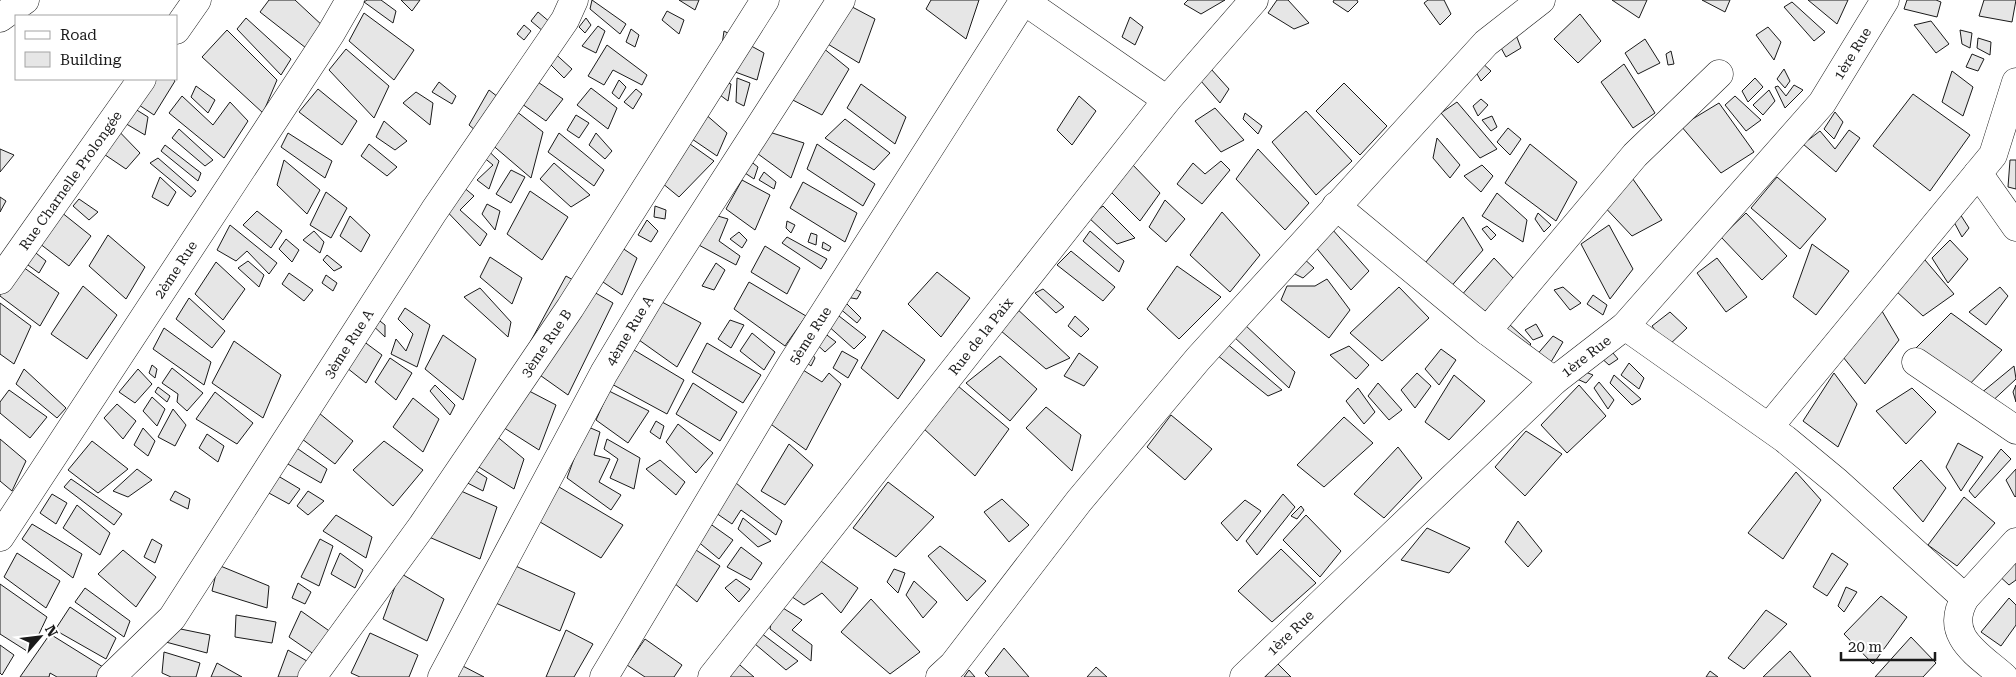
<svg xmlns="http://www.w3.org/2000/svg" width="2016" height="677" font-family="'Roboto Serif',serif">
<rect width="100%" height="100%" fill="#fff"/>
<g fill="#e6e6e6" stroke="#1a1a1a">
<path d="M269,0H295L324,27L306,48L260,12Z"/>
<path d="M367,0H381L396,11L393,23L364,2Z"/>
<path d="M401,0H420L412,11Z"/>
<path d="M592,0L626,24L620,34L590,9Z"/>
<path d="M679,0H699L695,10Z"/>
<path d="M839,0L875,19L859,63L813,35Z"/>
<path d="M931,0H979L966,39L926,9Z"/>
<path d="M1188,0H1225L1201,14L1184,4Z"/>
<path d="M1277,0H1288L1309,23L1294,29L1268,13Z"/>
<path d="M1334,0H1357L1358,2L1348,12L1333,2Z"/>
<path d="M1428,0H1444L1451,14L1440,25L1424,3Z"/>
<path d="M1612,0H1647L1639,18Z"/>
<path d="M1702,0H1730L1725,12Z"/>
<path d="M1808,0H1848L1837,24Z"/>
<path d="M1907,0H1936L1941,2L1937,17L1904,9Z"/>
<path d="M1984,0H2016L2012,22L1979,16Z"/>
<path d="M1792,2L1825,32L1814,41L1784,7Z"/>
<path d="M667,11L684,20L679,34L662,20Z"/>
<path d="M538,12L551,23L544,32L531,21Z"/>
<path d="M364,13L414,50L394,80L349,41Z"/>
<path d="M1580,14L1601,41L1578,63L1554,39Z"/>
<path d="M1130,17L1143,27L1135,45L1122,37Z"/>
<path d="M246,18L291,59L281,75L237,29Z"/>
<path d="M586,18L591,25L585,33L579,27Z"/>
<path d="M1931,21L1949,44L1936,53L1914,25Z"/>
<path d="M524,25L531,31L524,40L517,34Z"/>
<path d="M598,26L605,31L596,53L582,46Z"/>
<path d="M1768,27L1781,42L1774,60L1756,35Z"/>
<path d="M631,29L639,35L635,47L626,42Z"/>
<path d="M227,30L277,80L263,113L202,57Z"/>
<path d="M1960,30L1972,33L1970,48L1962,44Z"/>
<path d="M724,31L764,53L757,80L719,66Z"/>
<path d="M1516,35L1521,48L1506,57L1500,46Z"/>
<path d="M1978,38L1991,42L1990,55L1977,48Z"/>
<path d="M812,39L849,69L822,115L785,96Z"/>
<path d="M1645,39L1660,63L1638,74L1625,53Z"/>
<path d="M607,45L647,75L642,85L613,70L604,85L588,76Z"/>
<path d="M346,49L389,86L374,118L329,70Z"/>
<path d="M550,49L572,69L564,78L544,58Z"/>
<path d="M1671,51L1674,64L1668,65L1666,54Z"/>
<path d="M1972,54L1984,59L1978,71L1966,67Z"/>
<path d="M1480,61L1491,71L1481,81L1473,67Z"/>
<path d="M1624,64L1655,113L1633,128L1601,82Z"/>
<path d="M517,68L563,99L546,121L501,89Z"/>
<path d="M1211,69L1229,89L1220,103L1201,81Z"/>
<path d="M1784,69L1790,81L1785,88L1777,79Z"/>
<path d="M1952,71L1973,87L1963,116L1942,102Z"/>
<path d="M737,78L750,83L744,106L736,102Z"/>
<path d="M1755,78L1763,87L1748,102L1742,91Z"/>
<path d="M130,79H173L175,81L154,115L118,91Z"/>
<path d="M619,80L626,87L619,99L612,93Z"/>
<path d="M719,80L731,84L728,101L716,92Z"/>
<path d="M439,82L456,96L452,104L432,92Z"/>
<path d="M1344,83L1387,126L1360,155L1316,111Z"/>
<path d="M861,84L906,117L895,144L847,108Z"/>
<path d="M1794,85L1803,90L1785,108L1775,87L1778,86L1786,96Z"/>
<path d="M196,86L215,100L208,113L191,97Z"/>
<path d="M591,88L617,108L608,129L577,105Z"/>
<path d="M318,89L357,121L342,145L299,112Z"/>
<path d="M636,89L642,94L633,109L624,102Z"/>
<path d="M489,90L543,132L531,178L469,125Z"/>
<path d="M1769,90L1775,101L1763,115L1753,105Z"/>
<path d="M416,92L433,103L430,125L403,103Z"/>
<path d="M1913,94L1970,135L1930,191L1873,146Z"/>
<path d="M182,96L213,125L230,102L248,121L224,158L169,113Z"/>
<path d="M1079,96L1096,111L1072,145L1057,130Z"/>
<path d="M1735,96L1761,120L1746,131L1725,105Z"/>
<path d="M1481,99L1488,105L1478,116L1473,106Z"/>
<path d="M1457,102L1497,149L1480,158L1441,113Z"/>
<path d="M1719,103L1754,152L1721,173L1681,126Z"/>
<path d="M127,104L148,117L145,135L118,119Z"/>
<path d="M1215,108L1244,140L1221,152L1195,121Z"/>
<path d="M1306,111L1352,161L1316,195L1272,142Z"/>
<path d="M1835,112L1843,122L1834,139L1824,129Z"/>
<path d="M704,113L727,133L717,156L692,139Z"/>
<path d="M1245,113L1262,126L1258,134L1243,119Z"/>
<path d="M576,115L589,123L579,138L567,130Z"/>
<path d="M1492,116L1497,127L1491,131L1482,120Z"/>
<path d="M845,119L890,153L874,170L825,138Z"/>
<path d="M108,120L140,153L126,169L89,144Z"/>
<path d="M384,121L407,141L395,150L376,137Z"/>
<path d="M1508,128L1521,139L1510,155L1497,142Z"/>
<path d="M179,129L213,160L205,166L172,138Z"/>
<path d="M1849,130L1860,138L1836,172L1803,144L1820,131L1835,149Z"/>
<path d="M766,131L804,143L791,178L754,151Z"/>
<path d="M673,132L714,161L679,197L650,173Z"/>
<path d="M288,133L332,161L325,178L281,147Z"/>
<path d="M559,133L604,170L594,186L548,152Z"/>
<path d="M596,133L612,151L605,159L589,145Z"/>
<path d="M1437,138L1460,165L1450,178L1433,158Z"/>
<path d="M477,140L499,161L489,189L477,180L493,165L472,148Z"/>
<path d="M369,144L397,167L387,176L361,156Z"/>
<path d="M817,144L875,184L863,206L807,169Z"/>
<path d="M1530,144L1577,182L1556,221L1505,183Z"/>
<path d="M165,145L201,173L198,181L161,151Z"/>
<path d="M0,149L14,155L0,172Z"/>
<path d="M1258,149L1309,203L1285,230L1236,179Z"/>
<path d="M741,154L758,167L754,179L739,169Z"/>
<path d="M158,158L196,191L191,197L150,163Z"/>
<path d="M284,160L320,190L307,214L277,185Z"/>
<path d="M2010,160H2016V189L2008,187Z"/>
<path d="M1221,161L1230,170L1202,204L1177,184L1193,163L1205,174Z"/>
<path d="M1130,162L1160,193L1140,221L1109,190Z"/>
<path d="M554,163L590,195L571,207L540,179Z"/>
<path d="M1482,165L1493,176L1481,192L1464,176Z"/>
<path d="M511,170L525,177L511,203L496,194Z"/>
<path d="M764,172L776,182L774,189L759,180Z"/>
<path d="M1630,175L1662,220L1632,236L1599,201Z"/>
<path d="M450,176L474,196L460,210L487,234L480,246L437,201Z"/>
<path d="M160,177L176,192L168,206L152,197Z"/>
<path d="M1777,177L1826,219L1800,249L1751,208Z"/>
<path d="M742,180L770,195L755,230L726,209Z"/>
<path d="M803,182L857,213L845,242L790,208Z"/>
<path d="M530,191L568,217L542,260L507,234Z"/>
<path d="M326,192L347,208L331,238L310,225Z"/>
<path d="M1497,193L1527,220L1523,242L1482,216Z"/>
<path d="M0,197L6,201L0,212Z"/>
<path d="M79,199L98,212L89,220L73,206Z"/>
<path d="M1165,200L1185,219L1166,242L1149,227Z"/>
<path d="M487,204L500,211L495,230L482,214Z"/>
<path d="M655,206L666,210L665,219L654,217Z"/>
<path d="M1103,206L1135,238L1117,244L1088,217Z"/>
<path d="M56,208L91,236L69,266L31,237Z"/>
<path d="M257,211L282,231L271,248L243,225Z"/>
<path d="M1222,212L1260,255L1230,292L1190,255Z"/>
<path d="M1538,213L1551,225L1544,232L1535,219Z"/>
<path d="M1746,213L1787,256L1762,280L1721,237Z"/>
<path d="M711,214L728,219L719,241L740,256L736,265L695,243Z"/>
<path d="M1960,214L1969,228L1962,237L1954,222Z"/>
<path d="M350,216L370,235L361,252L340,236Z"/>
<path d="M1463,217L1483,250L1448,290L1421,268Z"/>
<path d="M647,220L658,231L651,242L638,235Z"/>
<path d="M787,221L795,225L791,233L786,228Z"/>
<path d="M230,225L277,263L269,274L247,251L236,261L217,250Z"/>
<path d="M1609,225L1633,269L1610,299L1581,244Z"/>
<path d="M1487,226L1496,235L1491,240L1482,229Z"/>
<path d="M1332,229L1369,271L1351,290L1314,245Z"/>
<path d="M314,231L324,242L320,253L303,240Z"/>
<path d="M1090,231L1124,261L1119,272L1083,241Z"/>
<path d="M739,232L747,240L742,248L730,239Z"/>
<path d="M811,233L817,235L816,245L808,242Z"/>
<path d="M108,235L145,267L126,299L89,266Z"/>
<path d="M603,235L637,258L622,295L587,271Z"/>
<path d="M787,237L827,259L821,269L782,243Z"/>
<path d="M286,239L299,250L292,262L279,249Z"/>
<path d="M1950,240L1968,259L1948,283L1932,258Z"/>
<path d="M823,242L831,247L829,251L822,248Z"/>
<path d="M1812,244L1849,271L1816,315L1793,297Z"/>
<path d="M27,246L46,261L39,273L17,257Z"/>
<path d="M765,246L800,268L787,294L751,272Z"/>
<path d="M1071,251L1115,287L1103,301L1057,265Z"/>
<path d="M1919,253L1954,294L1923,316L1896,291Z"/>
<path d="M327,255L342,267L334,271L323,260Z"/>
<path d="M1301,256L1314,268L1303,278L1291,272Z"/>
<path d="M490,257L522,278L512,304L480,277Z"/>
<path d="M1494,258L1514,279L1479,318L1460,297Z"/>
<path d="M1717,258L1747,297L1726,312L1697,273Z"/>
<path d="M12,259L59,293L40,326L0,296V276Z"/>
<path d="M248,261L264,275L259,287L238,268Z"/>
<path d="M216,262L245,289L223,320L195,294Z"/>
<path d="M716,263L725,270L714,290L702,286Z"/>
<path d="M1177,266L1221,297L1179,339L1147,309Z"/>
<path d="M937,272L970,298L941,337L908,304Z"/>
<path d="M289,273L313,290L304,301L282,284Z"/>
<path d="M326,275L337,283L333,291L322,283Z"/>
<path d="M566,276L613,303L568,395L520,361Z"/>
<path d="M1327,279L1350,310L1329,338L1281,300L1287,286H1315Z"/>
<path d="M749,282L806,316L785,346L734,309Z"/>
<path d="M83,286L117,315L87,359L51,334Z"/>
<path d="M850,287L861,292L857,299L846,297Z"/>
<path d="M1399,287L1429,318L1382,361L1350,333Z"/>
<path d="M1563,287L1581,303L1570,310L1554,290Z"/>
<path d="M2000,287L2008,296L1986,325L1969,312Z"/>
<path d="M480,288L511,322L508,337L464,297Z"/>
<path d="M1043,289L1064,307L1056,313L1035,293Z"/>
<path d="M1593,295L1607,305L1603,315L1587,304Z"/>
<path d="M189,298L225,331L212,348L176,319Z"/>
<path d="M844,301L861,318L857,323L838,307Z"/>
<path d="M662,302L701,323L677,367L639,340Z"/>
<path d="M0,303L31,326L14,364L0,354Z"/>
<path d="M1879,306L1899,340L1865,384L1843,357Z"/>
<path d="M1015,307L1070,358L1046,369L994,325Z"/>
<path d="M405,308L430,325L417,367L391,354L396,339L406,351L413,334L398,319Z"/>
<path d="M1670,312L1687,328L1667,347L1652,326Z"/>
<path d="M1951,313L2002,350L1967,387L1913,351Z"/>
<path d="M371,314L385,325V337L367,320Z"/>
<path d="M839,316L866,337L854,349L826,324Z"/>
<path d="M1075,316L1089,329L1081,337L1068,326Z"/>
<path d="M730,320L744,325L731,348L718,339Z"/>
<path d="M1244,324L1295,372L1289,388L1234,337Z"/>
<path d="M1509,324L1531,344L1521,353L1498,332Z"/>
<path d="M1536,324L1543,336L1533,340L1525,330Z"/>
<path d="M164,328L211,362L204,385L153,349Z"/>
<path d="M819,329L836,342L825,352L811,339Z"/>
<path d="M883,330L925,360L898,399L861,368Z"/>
<path d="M752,333L775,352L764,370L740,351Z"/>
<path d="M355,335L382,355L366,383L337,360Z"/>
<path d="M443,335L476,359L463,400L425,369Z"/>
<path d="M1553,336L1563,342L1548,367L1535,357Z"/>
<path d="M234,341L281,375L263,418L212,383Z"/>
<path d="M1225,342L1282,390L1268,396L1217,355Z"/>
<path d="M707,343L761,375L743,403L692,372Z"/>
<path d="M624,344L684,380L667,414L608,382Z"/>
<path d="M1349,346L1369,365L1356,379L1330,355Z"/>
<path d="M808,347L815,358L811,366L798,356Z"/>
<path d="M1608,347L1618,359L1609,365L1599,356Z"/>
<path d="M1441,349L1456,360L1439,385L1425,369Z"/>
<path d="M842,351L858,360L848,378L833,368Z"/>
<path d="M1079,353L1098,367L1084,386L1064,376Z"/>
<path d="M1000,356L1037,389L1010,421L966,383Z"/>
<path d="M390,358L412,373L396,400L375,382Z"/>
<path d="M1629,363L1644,378L1639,389L1621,375Z"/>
<path d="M152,365L157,369L155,378L149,373Z"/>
<path d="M2014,366L2016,379L1987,406L1980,394Z"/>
<path d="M172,368L203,393L187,411L177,402L178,394L162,383Z"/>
<path d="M24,369L66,408L57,418L16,384Z"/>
<path d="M138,369L152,384L135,403L119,392Z"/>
<path d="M803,370L822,382L829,373L841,384L806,450L768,422Z"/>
<path d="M1583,371L1593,375L1586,383L1577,379Z"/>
<path d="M1417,373L1431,386L1415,408L1401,390Z"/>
<path d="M1834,373L1857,404L1838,447L1803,421Z"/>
<path d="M1454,375L1485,401L1449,440L1425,422Z"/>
<path d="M1614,375L1641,399L1632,405L1610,383Z"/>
<path d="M508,380L556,405L539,450L487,417Z"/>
<path d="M1599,382L1614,400L1608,409L1594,388Z"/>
<path d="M693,383L737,412L720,441L676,414Z"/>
<path d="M1378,383L1402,410L1389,420L1368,396Z"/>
<path d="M435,385L455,405L450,415L430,391Z"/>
<path d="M1579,385L1606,416L1567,453L1541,425Z"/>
<path d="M2016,385V402L2013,392Z"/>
<path d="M958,386L1009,429L975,476L923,428Z"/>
<path d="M158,387L170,396L167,402L155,392Z"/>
<path d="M1358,388L1375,412L1364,424L1346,401Z"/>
<path d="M1912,388L1936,412L1906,444L1876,411Z"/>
<path d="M9,390L47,417L30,438L0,413V402Z"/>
<path d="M609,391L649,411L628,443L596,420Z"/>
<path d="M215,392L253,423L237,444L196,419Z"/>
<path d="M152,397L165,409L157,426L143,411Z"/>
<path d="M413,398L439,419L423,452L393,427Z"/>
<path d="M302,399L353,441L335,464L281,423Z"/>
<path d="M117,404L136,421L123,439L104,418Z"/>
<path d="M1046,407L1081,435L1072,471L1026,428Z"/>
<path d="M173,409L186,425L175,446L158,437Z"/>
<path d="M1171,415L1212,449L1185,480L1147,447Z"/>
<path d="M1344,417L1373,443L1324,487L1297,465Z"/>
<path d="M656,421L664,426L660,439L650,432Z"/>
<path d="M678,424L713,453L696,473L666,442Z"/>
<path d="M483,425L524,459L514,489L466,459Z"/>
<path d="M586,426L600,432L594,455L610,459L599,482L621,495L611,510L567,478Z"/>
<path d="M143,428L155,441L148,456L134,445Z"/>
<path d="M1526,431L1562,454L1525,496L1495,467Z"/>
<path d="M275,433L327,469L321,483L267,452Z"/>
<path d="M207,434L224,446L218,462L199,448Z"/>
<path d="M0,439L26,461L12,491L0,481Z"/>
<path d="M607,439L640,458L634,489L610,478L618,459L604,449Z"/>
<path d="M92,441L128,469L98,493L68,470Z"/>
<path d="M384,441L423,470L393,506L353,470Z"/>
<path d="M1958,443L1983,457L1961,491L1946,467Z"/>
<path d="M789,444L813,465L785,505L761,491Z"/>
<path d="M1398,447L1422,478L1384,518L1354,494Z"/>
<path d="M2001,449L2011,459L1975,498L1969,491Z"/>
<path d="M660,460L685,482L676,495L646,469Z"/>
<path d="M1921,460L1946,488L1923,522L1893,488Z"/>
<path d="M461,461L487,478L483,491L454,476Z"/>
<path d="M258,464L300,489L289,504L245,480Z"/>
<path d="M137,469L152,480L128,497L113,491Z"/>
<path d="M2016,469V496L2015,497L2006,480Z"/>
<path d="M1796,472L1821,500L1783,559L1748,533Z"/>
<path d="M71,479L122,514L114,525L64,487Z"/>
<path d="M888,482L934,517L896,557L853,528Z"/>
<path d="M736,483L782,521L776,535L741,510L732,524L716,513Z"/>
<path d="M554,484L623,525L601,558L535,519Z"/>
<path d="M452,487L497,507L480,559L422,534Z"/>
<path d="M175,491L190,499L188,509L170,500Z"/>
<path d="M308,491L324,501L308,515L297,506Z"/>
<path d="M52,494L67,503L56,524L40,513Z"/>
<path d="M1283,494L1295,507L1257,555L1246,541Z"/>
<path d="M1964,497L1995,523L1957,566L1928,545Z"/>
<path d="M1002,499L1029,525L1009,542L984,512Z"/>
<path d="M1245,500L1261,511L1237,541L1221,523Z"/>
<path d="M77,505L110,533L100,555L63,528Z"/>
<path d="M1301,506L1304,510L1297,519L1291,516Z"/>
<path d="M336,515L372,537L366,558L323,531Z"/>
<path d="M1306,515L1341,551L1320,577L1283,540Z"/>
<path d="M743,518L771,541L758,547L738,529Z"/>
<path d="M1518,521L1542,551L1528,567L1505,542Z"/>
<path d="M709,523L733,540L719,559L696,540Z"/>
<path d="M32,524L82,554L73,578L22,539Z"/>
<path d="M1427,528L1470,548L1449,573L1401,560Z"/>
<path d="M152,539L162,545L155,563L144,557Z"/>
<path d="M320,539L333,546L319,586L301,577Z"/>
<path d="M690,546L720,566L697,602L668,578Z"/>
<path d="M940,546L986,581L967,601L928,556Z"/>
<path d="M741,547L762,563L751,580L727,567Z"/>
<path d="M1281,549L1316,583L1272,622L1238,591Z"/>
<path d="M123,550L156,577L136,607L98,574Z"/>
<path d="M17,553L60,581L46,608L4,577Z"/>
<path d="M340,553L363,570L355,588L331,574Z"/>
<path d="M1832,553L1848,564L1827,596L1813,587Z"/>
<path d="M2016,553V580L2009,585L1996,573Z"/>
<path d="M814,556L858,588L841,613L822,593L804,605L782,590Z"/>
<path d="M509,563L575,593L560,631L491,601Z"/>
<path d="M218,565L269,586L267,608L212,591Z"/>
<path d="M894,569L905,573L898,593L887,582Z"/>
<path d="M400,573L444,599L427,641L383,619Z"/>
<path d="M736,579L750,589L739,602L725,588Z"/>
<path d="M914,581L937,602L923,618L906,595Z"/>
<path d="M298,583L311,592L305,604L292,598Z"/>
<path d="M0,584L47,617L30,653L0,634Z"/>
<path d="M1846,587L1857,592L1844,612L1838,606Z"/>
<path d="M85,588L130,621L124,637L75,602Z"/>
<path d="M1881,596L1907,617L1873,664L1844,634Z"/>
<path d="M2009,598L2016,605V625L2001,646L1981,632Z"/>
<path d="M871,599L920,652L890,674L841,632Z"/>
<path d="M775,603L802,620L792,630L812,645L811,661L770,629Z"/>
<path d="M70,607L116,638L106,659L55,630Z"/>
<path d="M1766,610L1787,624L1744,669L1728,658Z"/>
<path d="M301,611L335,635L318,657L289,637Z"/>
<path d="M236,615L276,622L272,643L235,637Z"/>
<path d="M161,625L210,635L207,653L162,641Z"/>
<path d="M566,630L593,644L574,677H546Z"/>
<path d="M370,633L418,655L409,677H360L351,673Z"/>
<path d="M761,633L798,661L786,670L755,644Z"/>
<path d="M50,634L103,667L96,677H57L50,673L49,677H20Z"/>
<path d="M1911,637L1936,663L1923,677H1875Z"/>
<path d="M645,639L682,665L674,677H645L627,665Z"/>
<path d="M0,645L14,655L2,675L0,673Z"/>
<path d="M1004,648L1029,677H989L985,673Z"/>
<path d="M288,650L312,664L308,677H278Z"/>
<path d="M1790,651L1811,677H1763Z"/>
<path d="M164,652L200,663L196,677H171L162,673Z"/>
<path d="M734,660L754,677H729Z"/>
<path d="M217,663L242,677H211Z"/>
<path d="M1277,663L1291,677H1265Z"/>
<path d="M459,664L484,677H454Z"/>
<path d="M1096,667L1107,677H1087Z"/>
<path d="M969,670L975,677H964Z"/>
<path d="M1710,671L1718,677H1706Z"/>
</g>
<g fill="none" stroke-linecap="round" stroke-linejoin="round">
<g stroke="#1a1a1a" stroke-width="29">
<g id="minor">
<path d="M1023,0L1167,100"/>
<path d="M0,18L25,0"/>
<path d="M176,30L197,0"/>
<path d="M1978,173L2016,227"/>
<path d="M1336,206L1487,331L1554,381"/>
<path id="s1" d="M0,280L142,79"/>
<path d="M1625,326L1785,439L1837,482L1965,598"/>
<path d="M1487,331L1635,155L1719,74"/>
<path d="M1916,362L2016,430"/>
<path d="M1769,427L1993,155L2016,82"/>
<path id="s2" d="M0,537L331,33L350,0"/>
<path id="s3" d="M111,677L172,618L434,211L565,20L574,0"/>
<path id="s4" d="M312,677L422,526L570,308L765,0"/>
<path id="s5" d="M442,677L604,373L649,298L841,0"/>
<path id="s6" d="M604,677L791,365L1024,0"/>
<path id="s7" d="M712,677L1167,100L1254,0"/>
<path d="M940,677L953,665L1079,501L1198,359L1486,43L1541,0"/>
<path id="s8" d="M1244,677L1554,381L1625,326L1822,103L1885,0"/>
<path d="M2004,677C1978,654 1943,636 1965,598L2016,542"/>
</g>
</g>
<use href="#minor" stroke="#fff" stroke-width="28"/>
</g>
<g text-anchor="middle" stroke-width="4" stroke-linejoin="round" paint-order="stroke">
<g font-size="14" fill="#1a1a1a" stroke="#fff">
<text dy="5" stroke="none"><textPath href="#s8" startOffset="874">1ère Rue</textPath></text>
<text dy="5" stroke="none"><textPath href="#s1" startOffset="122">Rue Charnelle Prolongée</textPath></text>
<text dy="5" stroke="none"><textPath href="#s2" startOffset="320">2ème Rue</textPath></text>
<text dy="5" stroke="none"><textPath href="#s5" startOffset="394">4ème Rue A</textPath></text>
<text dy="5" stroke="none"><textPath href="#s6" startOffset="399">5ème Rue</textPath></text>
<text dy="5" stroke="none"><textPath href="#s7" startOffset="434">Rue de la Paix</textPath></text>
<text dy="5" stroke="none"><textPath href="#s3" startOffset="411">3ème Rue A</textPath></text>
<text dy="5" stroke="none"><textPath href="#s4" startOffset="408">3ème Rue B</textPath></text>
<text dy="5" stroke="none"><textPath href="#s8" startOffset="469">1ère Rue</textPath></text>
<text dy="5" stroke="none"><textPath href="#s8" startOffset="64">1ère Rue</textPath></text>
</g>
</g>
<rect x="15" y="15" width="162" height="65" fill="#ffffff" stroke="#a3a3a3"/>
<rect x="25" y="31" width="25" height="8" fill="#ffffff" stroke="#a3a3a3"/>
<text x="60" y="40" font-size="15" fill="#1a1a1a">Road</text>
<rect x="25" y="52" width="25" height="15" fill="#e6e6e6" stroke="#a3a3a3"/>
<text x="60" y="65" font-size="15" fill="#1a1a1a">Building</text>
<g transform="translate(40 637) rotate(62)" stroke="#ffffff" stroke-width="4" paint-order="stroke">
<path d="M0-4L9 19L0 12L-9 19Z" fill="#1a1a1a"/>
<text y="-8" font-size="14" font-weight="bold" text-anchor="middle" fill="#1a1a1a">N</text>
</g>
<path d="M1841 652v8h94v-8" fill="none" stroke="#1a1a1a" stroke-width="2.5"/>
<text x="1848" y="652" font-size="15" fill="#1a1a1a" stroke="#ffffff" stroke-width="4" paint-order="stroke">20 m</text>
</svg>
